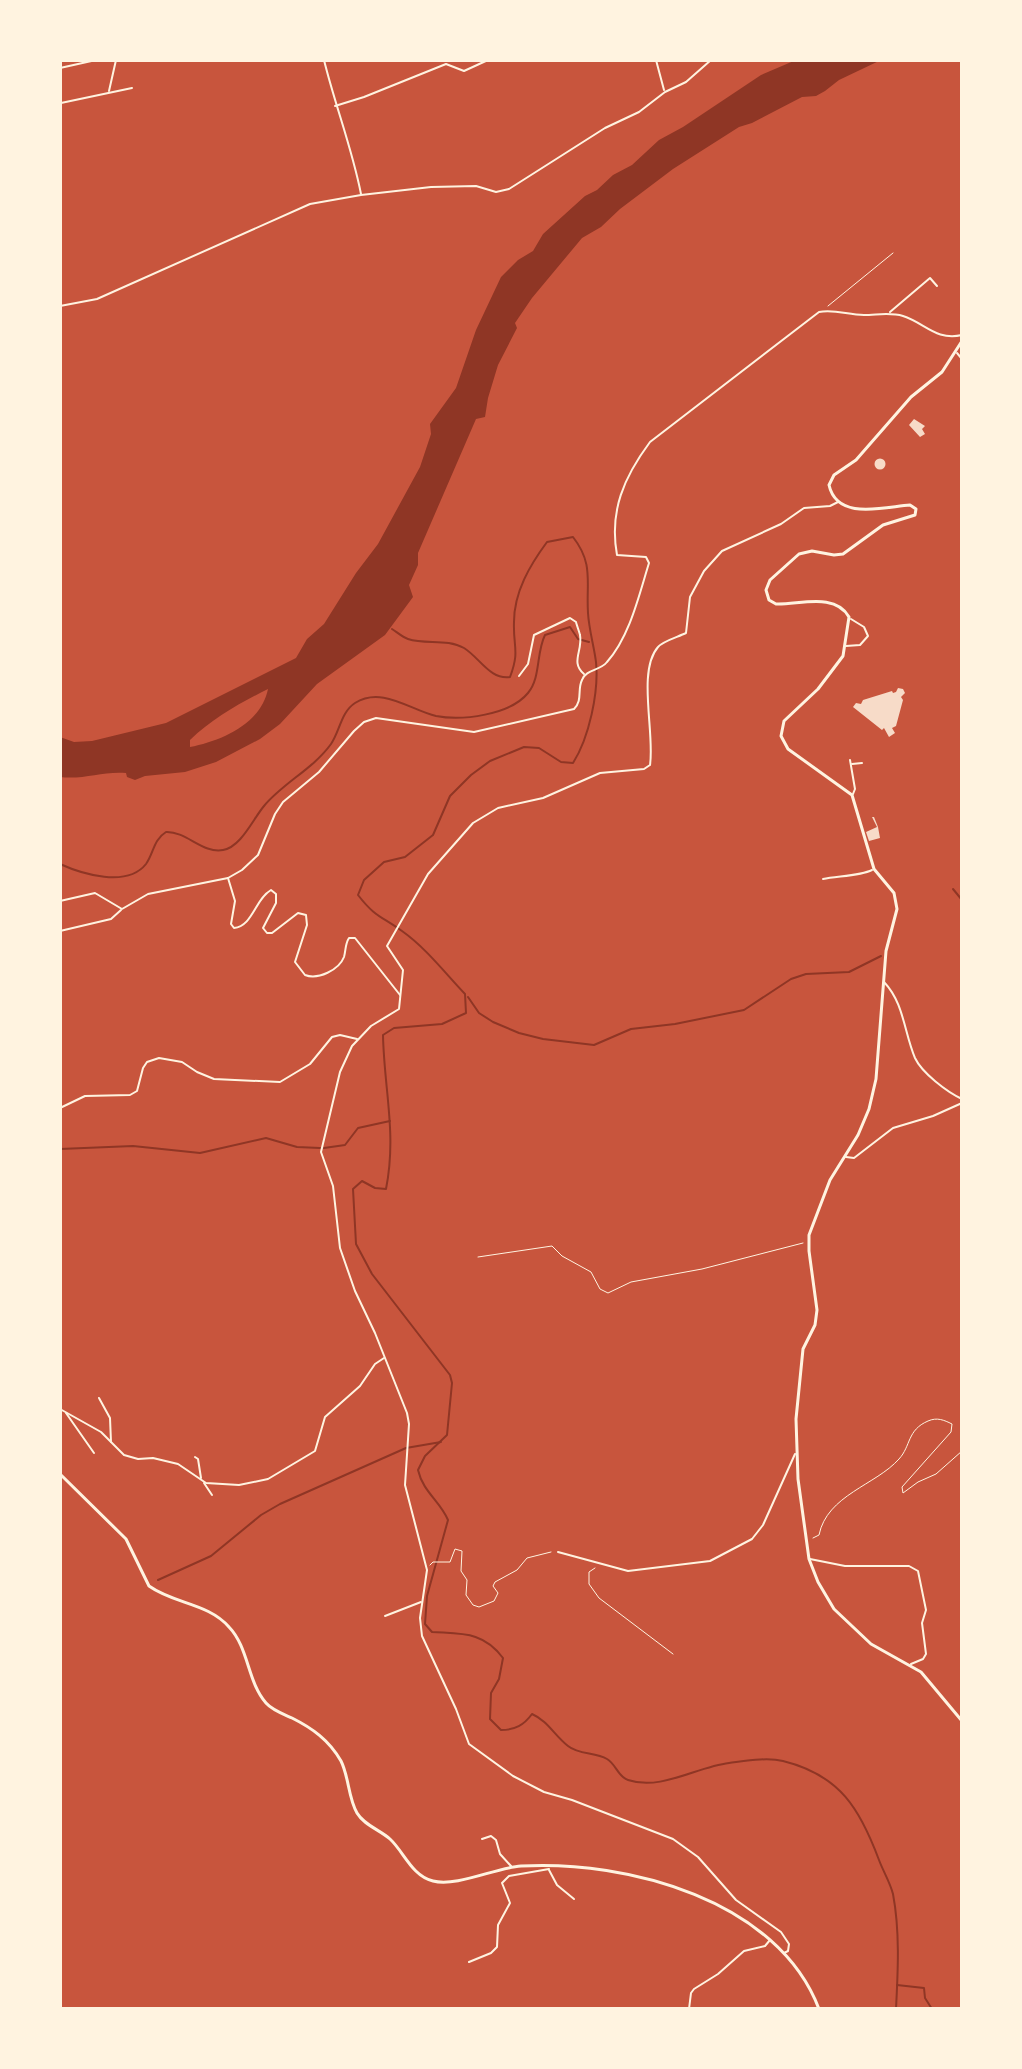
<svg xmlns="http://www.w3.org/2000/svg" width="1022" height="2069" font-family="Raleway,sans-serif">
<rect width="100%" height="100%" fill="#c8553d"/>
<path fill="#8f3625" fill-rule="evenodd" d="M796,60H881L839,80L825,91L816,96L802,97L752,123L739,127L673,169L620,209L601,227L582,238L532,298L515,323L517,328L498,365L488,398L485,417L476,419L418,553V565L409,585L413,597L385,635L317,684L280,724L260,739L216,762L185,772L145,776L135,780L127,777L126,773C103,771 83,780 60,777V737L74,742L92,741L166,723L296,658L307,639L324,624L356,573L378,544L420,467L431,434L430,424L456,388L476,330L501,277L518,260L533,251L543,234L585,196L597,190L613,175L632,165L659,140L683,127L761,75ZM268,689C261,724 221,741 190,747V740C213,718 240,703 268,689Z"/>
<g fill="none" stroke-linecap="round" stroke-linejoin="round">
<g stroke="#8f3625" stroke-width="2">
<path d="M392,629C397,632 402,637 408,639C426,645 447,638 464,648C480,658 490,680 510,677C520,651 513,647 514,622C514,592 530,565 547,542L573,537C594,564 586,582 588,613C589,630 594,646 596,662C599,692 589,738 573,763L561,762L539,748L524,747L490,761L471,775L450,796L433,835L405,857L384,862L364,880L358,895C375,917 381,916 402,931C426,948 445,973 465,994L466,1013L442,1024L394,1028L383,1035C384,1089 397,1134 386,1189L375,1188L362,1181L353,1189L356,1244L372,1274L450,1375L452,1383L447,1435L425,1456L418,1470C423,1492 440,1501 448,1520L427,1596L425,1624L432,1632C461,1634 483,1631 503,1658L499,1679L491,1693L490,1719L501,1730C515,1730 524,1725 532,1714C548,1721 554,1735 568,1746C579,1755 595,1752 607,1759C616,1764 618,1777 628,1780C661,1791 696,1767 729,1763C745,1761 767,1757 783,1761C840,1775 860,1809 879,1860C883,1871 890,1882 893,1894C900,1931 898,1971 896,2009"/>
<path d="M60,864C82,874 127,888 146,864C154,853 153,840 166,832C186,831 203,854 223,850C241,847 253,819 264,806C283,783 313,769 331,744C340,731 341,712 355,703C382,686 410,710 436,716C462,721 510,715 528,693C541,677 536,653 545,635L570,627L578,639L589,642"/>
<path d="M953,889L962,900"/>
<path d="M468,997L479,1013L493,1022L519,1033L543,1039L594,1045L631,1029L675,1024L744,1010L791,979L806,974L849,972L881,956"/>
<path d="M324,1148L345,1145L358,1128L390,1121"/>
<path d="M60,1149L133,1146L200,1153L266,1138L297,1147L320,1148"/>
<path d="M158,1580L211,1556L261,1515L280,1504L406,1448L441,1442"/>
<path d="M897,1985L924,1988L925,1998L932,2009"/>
</g>
</g>
<g fill="#f7dbc8">
<path d="M914,419L925,426L922,429L925,434L920,437L909,425Z"/>
<circle cx="880" cy="464" r="5.5"/>
<path d="M898,688L903,689L905,693L901,697L903,700L896,726L892,728L895,733L889,737L884,728L882,730L853,707L856,703L861,704L863,700L892,691L893,693L896,692Z"/>
<path d="M872,817H874L878,827L880,838L869,841L866,832L877,827Z"/>
</g>
<g fill="none" stroke-linecap="round" stroke-linejoin="round">
<g stroke="#fff3e0" stroke-width="1">
<path d="M828,306L893,253"/>
<path d="M478,1257L552,1246L562,1256L591,1272L600,1289L608,1293L631,1282L702,1269L803,1243"/>
<path d="M813,1538L819,1535C827,1495 876,1485 899,1459C911,1446 907,1430 928,1421C937,1417 944,1420 952,1424L951,1432L902,1487L903,1493L918,1482L936,1474L962,1451"/>
<path d="M430,1565L433,1562H450L455,1549L462,1551L461,1571L467,1580L466,1595L473,1605L479,1607L494,1601L498,1593L493,1586L495,1582L517,1570L527,1558L551,1552"/>
<path d="M595,1568L589,1572V1584L599,1598L673,1654"/>
</g>
<g stroke="#fff3e0" stroke-width="2">
<path d="M324,60C335,105 352,148 361,194"/>
<path d="M656,60L664,90"/>
<path d="M60,68L96,60"/>
<path d="M109,91L116,60"/>
<path d="M61,103L132,88"/>
<path d="M335,106L364,97L446,64L464,71L488,60"/>
<path d="M60,306L97,299L310,204L361,195L431,187L476,186L496,192L509,189L605,128L639,112L665,92L686,82L711,60"/>
<path d="M890,312L930,278L937,286"/>
<path d="M957,353L962,359"/>
<path d="M962,412V417"/>
<path d="M846,646L860,645L868,636L864,627L851,619"/>
<path d="M519,676L528,664L534,635L570,618L576,622C576,623 580,634 580,635C583,651 570,662 584,674"/>
<path d="M850,760L855,789L853,794"/>
<path d="M852,764L862,763"/>
<path d="M228,878L235,901L231,924L234,928C253,926 255,899 271,890L276,894V903L263,928L267,933H272L298,913L306,915L307,925L295,962L305,975C318,980 339,970 344,957C346,950 345,944 349,938H355L400,995"/>
<path d="M823,879C837,876 860,876 872,870"/>
<path d="M60,901L95,893L122,909L148,894L228,878L242,870L258,855L275,814L283,802L319,772L354,731L364,722L376,718L474,732L574,709C583,700 577,690 582,680C586,669 600,671 607,662C630,636 639,595 649,563L646,557L617,555C609,511 624,477 650,442L819,312C835,309 848,315 864,315C877,315 890,312 903,316C925,323 936,341 962,335"/>
<path d="M60,931L111,919L121,910"/>
<path d="M884,982C904,1003 904,1032 915,1058C922,1073 947,1092 962,1099"/>
<path d="M60,1108L85,1096L130,1095L137,1091L143,1068L147,1062L159,1058L182,1062L197,1072L214,1079L280,1082L310,1064L332,1037L340,1035L357,1039"/>
<path d="M846,1157L854,1158L893,1128L933,1116L962,1103"/>
<path d="M99,1398L110,1418L111,1442"/>
<path d="M60,1409L101,1432L124,1455L138,1459L153,1458L178,1464L206,1483L239,1485L268,1479L315,1451L325,1417L360,1386L375,1364L384,1358"/>
<path d="M66,1413L94,1453"/>
<path d="M195,1457L198,1459L201,1478"/>
<path d="M204,1483L212,1495"/>
<path d="M558,1552L628,1571L710,1561L752,1539L763,1525L795,1454"/>
<path d="M810,1559L845,1566H909L918,1571L926,1610L922,1623L926,1654L923,1659L911,1664"/>
<path d="M385,1616L421,1602"/>
<path d="M482,1839L491,1836L496,1840L500,1854L511,1866"/>
<path d="M549,1870L557,1885L574,1899"/>
<path d="M784,1953L788,1951L789,1944L781,1932L736,1900L698,1857L673,1839L572,1800L544,1792L513,1776L469,1744L456,1709L422,1636L420,1618L427,1570L405,1485L409,1424L407,1413L375,1333L355,1291L340,1248L333,1186L321,1152L340,1072L352,1046L371,1026L399,1009L403,970L387,946L428,874L473,823L498,808L543,798L600,773L644,769L650,765C655,733 637,671 658,647C663,641 678,637 686,633L690,597L704,571L722,551L781,524L804,508L830,506L838,502"/>
<path d="M469,1962L491,1953L497,1947L498,1925L510,1903L502,1883L509,1876L549,1869"/>
<path d="M689,2009L691,1993L694,1989L718,1974L744,1951L765,1946L770,1940"/>
</g>
<path stroke="#fff3e0" stroke-width="3" d="M962,341L942,372L911,397L856,460L834,475L829,485C837,521 884,507 910,505L916,509L915,515L883,525L843,554L834,555L812,551L799,554L770,580L766,590L769,600L776,604C799,605 835,592 849,617L843,656L818,689L784,721L781,736L788,749L852,795L874,869L894,893L897,909L886,951L876,1079L869,1109L858,1135L830,1180L809,1235V1251L817,1310L815,1325L803,1349L796,1419L798,1479L809,1559L818,1582L834,1609L871,1644L921,1672L962,1721"/>
<path stroke="#fff3e0" stroke-width="3" d="M60,1474L126,1539L149,1586C174,1604 208,1603 229,1627C249,1648 247,1681 266,1703C272,1710 283,1714 292,1718C312,1728 329,1740 341,1761C349,1777 348,1797 357,1813C364,1825 380,1830 390,1839C404,1852 412,1876 433,1881C457,1887 495,1868 521,1866C627,1860 778,1900 819,2009"/>
</g>
<rect width="1022" height="2069" fill="none" stroke="#fff3e0" stroke-width="124"/>
</svg>
